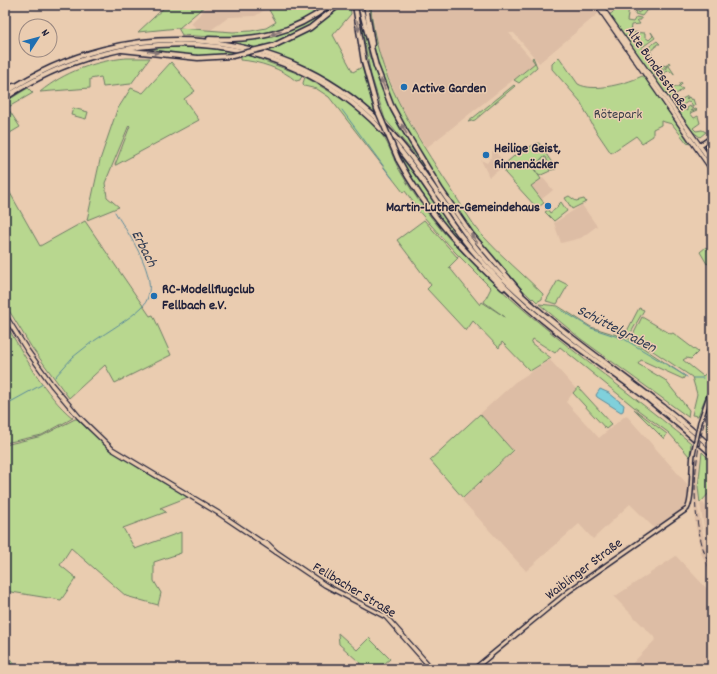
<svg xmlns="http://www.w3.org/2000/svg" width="717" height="674" font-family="Dekko,sans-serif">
<rect width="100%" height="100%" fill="#eaccb0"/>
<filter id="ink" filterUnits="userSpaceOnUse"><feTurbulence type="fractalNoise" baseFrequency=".025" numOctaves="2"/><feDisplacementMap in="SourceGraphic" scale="8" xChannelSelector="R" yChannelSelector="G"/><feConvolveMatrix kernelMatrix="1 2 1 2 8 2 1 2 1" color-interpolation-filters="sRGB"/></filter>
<g filter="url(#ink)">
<g fill="#ddbda5">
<path d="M209,5H273L255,16L229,17L211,30L196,28L191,23Z"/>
<path d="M372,5H593L599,13L539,63L514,33H509L535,63L426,148L403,110L380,57L377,48Z"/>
<path d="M492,151H495L506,165L489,177L481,160L487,163L492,156Z"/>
<path d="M543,178L553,190L542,199L531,186Z"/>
<path d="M582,205L597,226L581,238L561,243L554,223Z"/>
<path d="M550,360L576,389L566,402L599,438L626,415L688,485V499L684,510L654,528L630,504L593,539L579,524L526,571L462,500L514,451L480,414L515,382Z"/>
<path d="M696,456L699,459L697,480L698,508L705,544L712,564V578L701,553L695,522L694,488Z"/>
<path d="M703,503L712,514V561L705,532L700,504Z"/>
<path d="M676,556L712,594V669H683L680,665L673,669H629L628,668L656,639L614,597Z"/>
</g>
<g fill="#b8d78f" stroke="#6d7c65">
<path d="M167,5H206L179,28L233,32L251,31L266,28L276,22L269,10L277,5H308L314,14C268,40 234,39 182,35L178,28L138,32Z"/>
<path d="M332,5H336L297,34L270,45L256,48L232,42C270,39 301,27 332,5Z"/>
<path d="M342,5H350L351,14L333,35L353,72L362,67L375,114C343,88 306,62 265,52C294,40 318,25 342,5Z"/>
<path d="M357,5H359L369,55L391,112L413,150L487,258L436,190L412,151L385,119L371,75Z"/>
<path d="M367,5H371C374,73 415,134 451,189C461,204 470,221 482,235C501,256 523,274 543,294L542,299L537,302L533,298L532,299C472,243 401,141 377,62C372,43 370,24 367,5Z"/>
<path d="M623,5H644L645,8L650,9L652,5L651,9L646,11L642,16L635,14L636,10L638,13L641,11V7L632,6L629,7L627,21L633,22L636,17L641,18V20H637L640,24L631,25L630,32L645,33V37L649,40L653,36L651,32L655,38L641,48L643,51L657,41L660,44H657L655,48L650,50L652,55L651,58L660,69L663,65L666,66L669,62L670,64L657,73L658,74L669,66L675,75L670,71L665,72L664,76H660V78H665L669,86L678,87L681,82L682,84L679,87L683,89L675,95L678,101L688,96L686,100L689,97L691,100L693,99L695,105L692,107V104L689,101L680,107L687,111V108L690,106L691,108H693L691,111L696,109L697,110L690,113L694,118L698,116L700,123L693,128L696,131L702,130L706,132L700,137L693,132L654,78L657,76L656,74L653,76L609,15Z"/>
<path d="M159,47L209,48L237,53L195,56L149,49Z"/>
<path d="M248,55L302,75L300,80L296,81C283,69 258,61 240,60V57Z"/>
<path d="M533,57L537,67L519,83L514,80L535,63L532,59Z"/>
<path d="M559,57L578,84C594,93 629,83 644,75L690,144L687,143L672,124L661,121V125L653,129V136L642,143L636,136L611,153L594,128L580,101L552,69V64Z"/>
<path d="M126,58H150L131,84L103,87L101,77L90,79V88L40,92C64,72 95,61 126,58Z"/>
<path d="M171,62L195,91L184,99L199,120L116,165H115L130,126L129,125L105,183L107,197L119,207L87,220L100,160L117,110L131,88L143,93Z"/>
<path d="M305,77C332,93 363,110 382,135C390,145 393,160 400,171C416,199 436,226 460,250C530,323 613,379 691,443L690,457L669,433L634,407L560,347L555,353L533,339L531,343L551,358L530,371L502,342L499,348L473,321L466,331L427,289L431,285L397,240L424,220L458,258L449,267L480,305L482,302L505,317L484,302L491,288L455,252L415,207L416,206L405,191L403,192L329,97L317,89L304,86L303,83Z"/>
<path d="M514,85L515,86L475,120L468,122Z"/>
<path d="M28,88L33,93L5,109V102Z"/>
<path d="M73,108L88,112L86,119L71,115Z"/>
<path d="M9,110L20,127L5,136V112Z"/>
<path d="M539,143L556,169L551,170L546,157H544L550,171L539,176L534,168L543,157L533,168L541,179L531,186L544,203L537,208L505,173L507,162L520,151Z"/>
<path d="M395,149C421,182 444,218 469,252C438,218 417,190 395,149Z"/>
<path d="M5,184L40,246L85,221L150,316L153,315L171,355L115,383L105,365L69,398L32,348L5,304Z"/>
<path d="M569,196L576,201L584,199L586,202L572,209L565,198Z"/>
<path d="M561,202L567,211L554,221L545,212L548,210L550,213L558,207L557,206Z"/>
<path d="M706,247L712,255V261L707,264L700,252Z"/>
<path d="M558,280L568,285L557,304L546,301Z"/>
<path d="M539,304L558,306L591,327L630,339L685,376L683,379L641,360L638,364L665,380L689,410L688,417L581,339Z"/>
<path d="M639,308L644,310L629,336L625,335Z"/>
<path d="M642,317L671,334L673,333L698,352L691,359L686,358L683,360L703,376L712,368V381L698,416L692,415L697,394L692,377L632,337Z"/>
<path d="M5,323C24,354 45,396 73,418L42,435L5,443Z"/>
<path d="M578,387L612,424L606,429L573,393Z"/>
<path d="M712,408V437C702,429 708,418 712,408Z"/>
<path d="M634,409L667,434L664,439Z"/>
<path d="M480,414L513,451L463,498L430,460Z"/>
<path d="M75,419H77C113,455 145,472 188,497L160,508L166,512L123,528L135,549L181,532V553L154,562V581L161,593L158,605L126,596L71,548L60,565L76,578L61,600L5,591V445L42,436Z"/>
<path d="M702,452L712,462V490L700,503L698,487Z"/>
<path d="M338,633L357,650L369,638L390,659L378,669H367L339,644Z"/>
<path d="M5,649L17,669H5Z"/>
</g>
<path fill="#80d0db" stroke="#5a8a9b" d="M600,389L609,393L624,405L623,411L621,412L597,397L596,395Z"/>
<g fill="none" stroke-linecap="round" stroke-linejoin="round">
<g stroke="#5a8a9b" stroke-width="1">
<path d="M342,110L393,179"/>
<path d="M558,308L591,328L624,339L687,377"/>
<path d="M94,341C107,332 131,318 142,307C165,283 128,234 115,212"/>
<path d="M55,377L73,357L92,342"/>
<path d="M693,378H703"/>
<path d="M5,405L43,384"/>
</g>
<g stroke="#22223b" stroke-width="6">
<g id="tertiary">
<path d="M699,146L709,139"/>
<path d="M709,158L708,147L711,138"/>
<path d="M700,422L712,387"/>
<path d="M474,669L569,591L687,509C693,500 691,467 693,454"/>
</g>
</g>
<g stroke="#22223b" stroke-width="6">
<g id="secondary">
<path d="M597,5L712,170"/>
<path d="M600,5L712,163"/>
<path d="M5,315L27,350L52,385L79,417L112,449L220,514L325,585L386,617L432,669"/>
<path d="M262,542L268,544L276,552"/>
</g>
</g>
<g stroke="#22223b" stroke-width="7">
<g id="trunk">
<path d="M355,5L364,62L377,109"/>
<path d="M360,5L376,66L391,105L404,129L441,190L471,234L521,293"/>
<path d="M366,5L372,44"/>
<path d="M209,39C256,41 292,34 330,5"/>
<path d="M273,46L310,28L339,5"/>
<path d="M122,50L198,58L232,56"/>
<path d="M5,89L14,86"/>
<path d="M5,93C127,11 289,24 391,133C433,178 459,235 504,279C568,342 646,387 712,448"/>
<path d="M5,98C122,19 280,25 381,129C409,157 429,191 452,224C466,244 483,263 500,281C544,327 598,361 648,399C670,417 691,435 712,454"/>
<path d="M398,159C425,210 461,249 503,288"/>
</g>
</g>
<use href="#tertiary" stroke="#eaccb0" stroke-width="3"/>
<use href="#secondary" stroke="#eaccb0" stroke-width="3.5"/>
<use href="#trunk" stroke="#eaccb0" stroke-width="4"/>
<path stroke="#22223b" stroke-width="1" stroke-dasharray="6 3" stroke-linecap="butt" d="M712,397C692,455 687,516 712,573"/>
<g stroke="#22223b" stroke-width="6" stroke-linecap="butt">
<path id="tertiary-bridge" d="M693,454L700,422"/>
</g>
<g stroke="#22223b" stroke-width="7" stroke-linecap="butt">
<g id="trunk-bridge">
<path d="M232,56L273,46"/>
<path d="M377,109L398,159"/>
</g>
</g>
<use href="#tertiary-bridge" stroke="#eaccb0" stroke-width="3"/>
<use href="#trunk-bridge" stroke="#eaccb0" stroke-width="4"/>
</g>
<defs><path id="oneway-solid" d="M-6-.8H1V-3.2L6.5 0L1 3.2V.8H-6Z"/></defs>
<g fill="#867776">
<use href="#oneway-solid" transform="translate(358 26) rotate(81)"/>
<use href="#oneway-solid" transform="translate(276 33) rotate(163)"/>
<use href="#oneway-solid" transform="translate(153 52) rotate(8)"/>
<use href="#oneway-solid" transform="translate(383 84) rotate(-111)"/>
<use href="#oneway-solid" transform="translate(404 129) rotate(-119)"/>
<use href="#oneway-solid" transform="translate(474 238) rotate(-127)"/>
</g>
</g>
<g fill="#1f6fb2" stroke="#eaccb0" stroke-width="1.5">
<circle cx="404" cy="87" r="4"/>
<circle cx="486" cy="155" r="4"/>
<circle cx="548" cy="206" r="4"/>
<circle cx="154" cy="296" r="4"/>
</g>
<g text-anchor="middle" stroke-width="3" stroke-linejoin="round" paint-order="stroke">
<g font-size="14" fill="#22223b" stroke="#eaccb0">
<text transform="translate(658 68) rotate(55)" y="5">Alte Bundesstraße</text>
<text transform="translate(583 568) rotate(-37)" y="5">Waiblinger Straße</text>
<text transform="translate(355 589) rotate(31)" y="5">Fellbacher Straße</text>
</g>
<g font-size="14" font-weight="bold" fill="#22223b" stroke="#eaccb0" text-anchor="start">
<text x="412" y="92">Active Garden</text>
<text x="494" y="152">Heilige Geist,<tspan x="494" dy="16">Rinnenäcker</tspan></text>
<text x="540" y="211" text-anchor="end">Martin-Luther-Gemeindehaus</text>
<text x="162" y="293">RC-Modellflugclub<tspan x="162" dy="16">Fellbach e.V.</tspan></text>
</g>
<g font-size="14" fill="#383d48" stroke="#eaccb0">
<text x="618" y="118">Rötepark</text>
</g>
<g font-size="15" font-style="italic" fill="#303c53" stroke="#eaccb0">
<text transform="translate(145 248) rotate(63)" y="5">Erbach</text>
<text transform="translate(617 328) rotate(27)" y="5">Schüttelgraben</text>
</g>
</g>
<rect width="717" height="674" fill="none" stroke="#eaccb0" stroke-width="20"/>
<rect x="10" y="10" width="697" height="654" fill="none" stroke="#22223b" stroke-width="1.5" filter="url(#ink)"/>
<g transform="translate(38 38) rotate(54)"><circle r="19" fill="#eaccb0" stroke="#9a8881"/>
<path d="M0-3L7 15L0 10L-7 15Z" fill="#1f6fb2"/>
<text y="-6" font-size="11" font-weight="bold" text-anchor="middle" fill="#22223b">N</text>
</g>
</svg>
